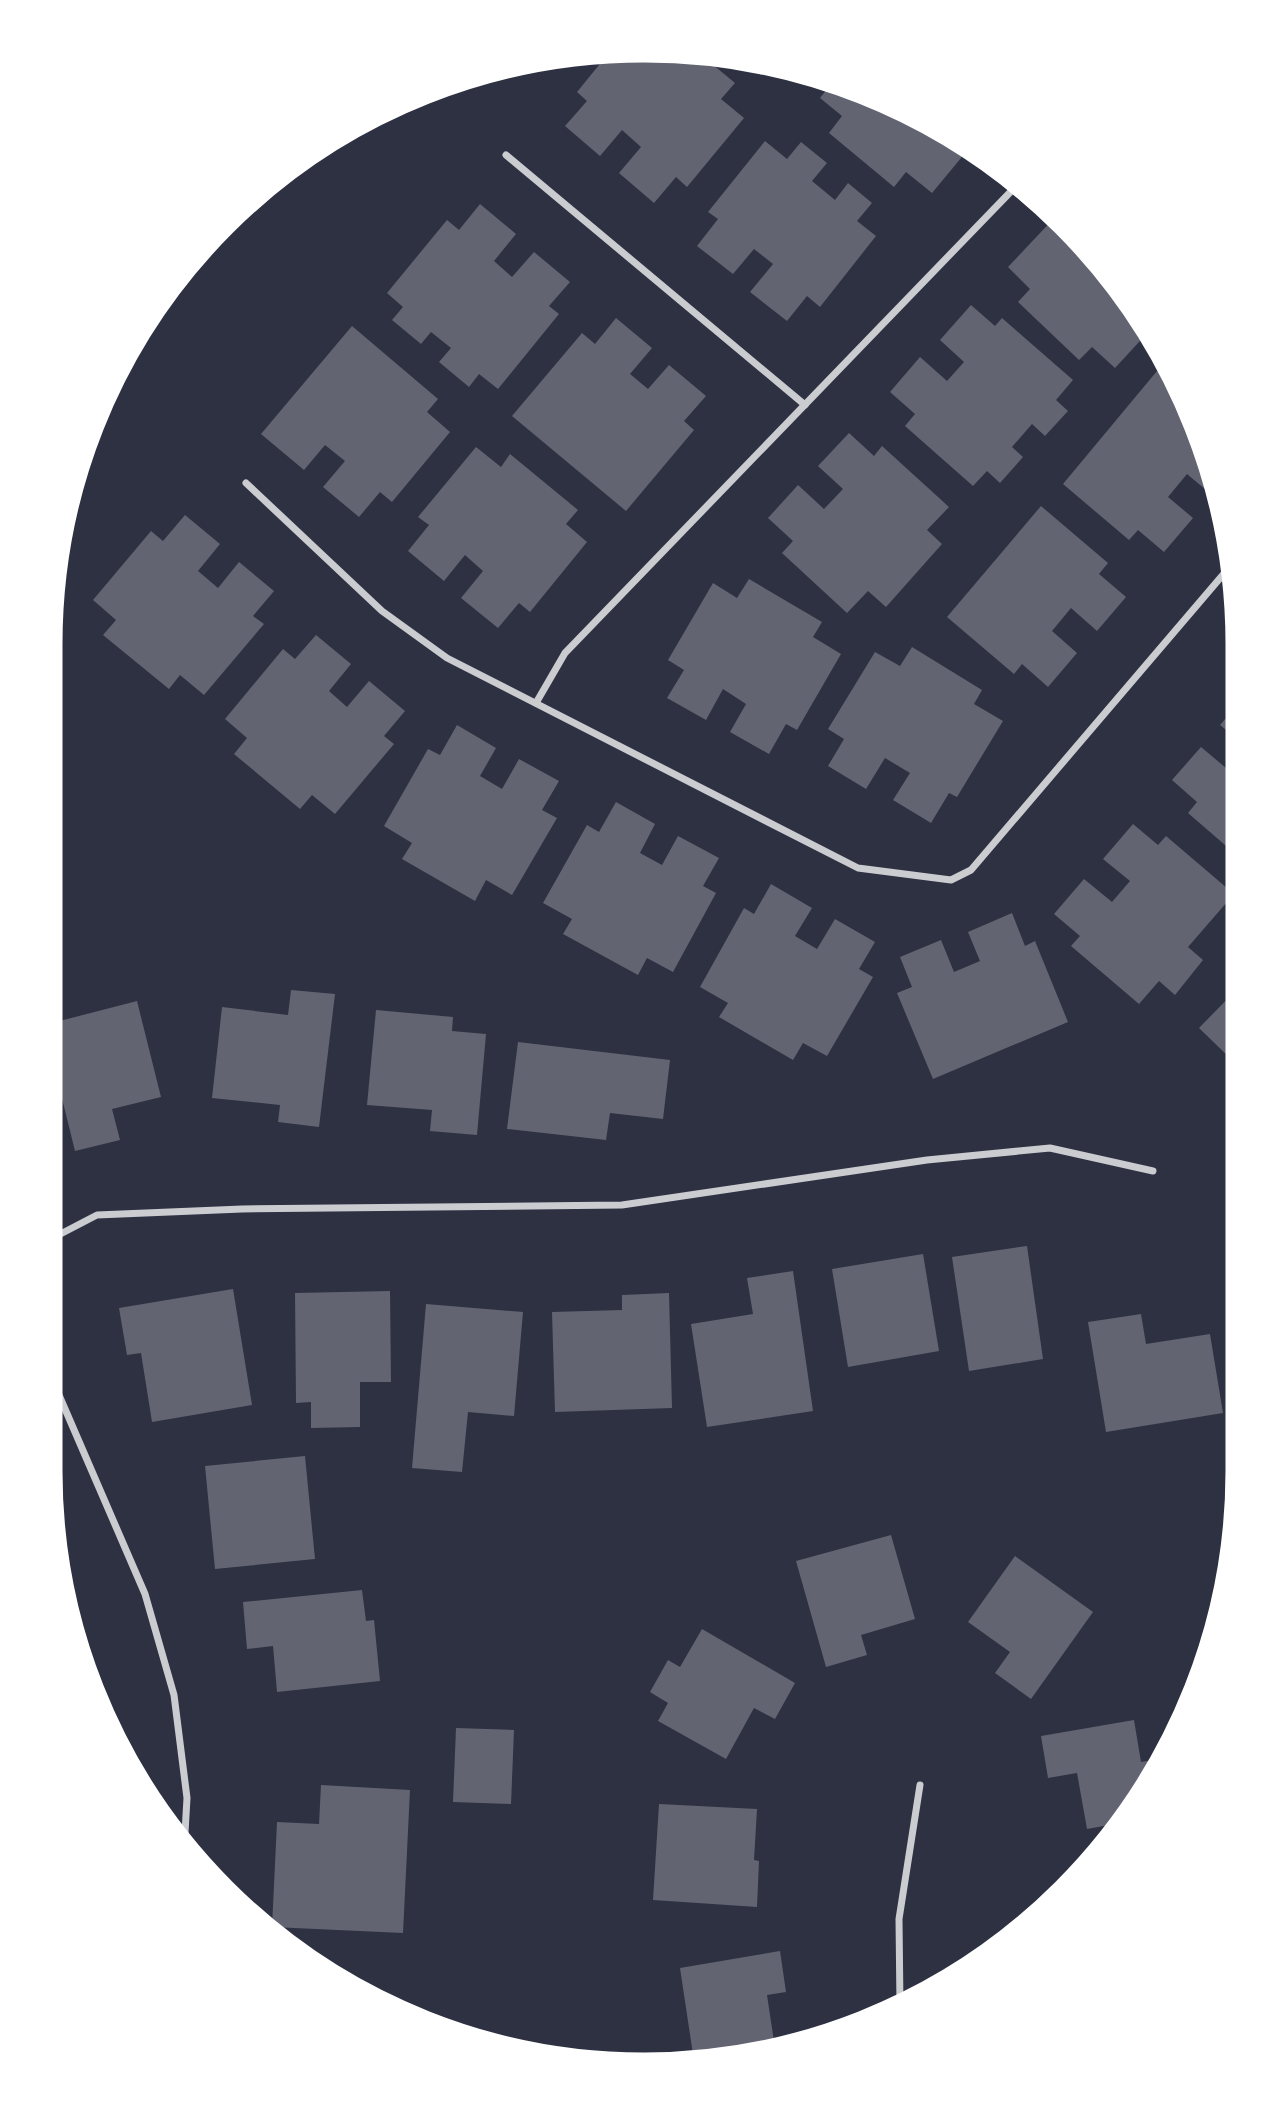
<svg xmlns="http://www.w3.org/2000/svg" width="1288" height="2115" font-family="'Work Sans',sans-serif">
<rect width="100%" height="100%" fill="#2d3142"/>
<g fill="#626471">
<path d="M683,47L694,49L735,83L721,99L744,118L687,187L676,177L654,203L619,173L641,147L622,130L600,156L565,126L587,101L577,92L612,49Z"/>
<path d="M738,56L761,60L772,61L761,75Z"/>
<path d="M780,63L799,66L804,68L797,77Z"/>
<path d="M835,79L908,107L971,146L932,193L906,172L894,187L829,133L842,116L820,98Z"/>
<path d="M765,141L787,159L801,142L827,163L812,181L835,200L848,183L872,203L857,221L876,236L820,307L807,296L787,321L750,292L773,264L754,249L733,274L697,246L718,219L708,212Z"/>
<path d="M480,204L516,234L494,261L512,277L534,252L570,282L549,306L559,314L498,389L479,374L469,387L439,362L451,348L431,332L421,344L392,320L403,307L387,293L447,220L459,230Z"/>
<path d="M1057,215L1094,250L1151,329L1115,368L1092,347L1079,360L1018,302L1030,289L1008,267Z"/>
<path d="M971,305L995,326L1002,318L1073,380L1056,400L1068,411L1045,436L1032,424L1012,447L1023,457L1000,483L987,471L973,486L905,426L915,414L890,392L920,357L947,381L964,362L940,340Z"/>
<path d="M616,318L652,348L630,374L648,389L669,365L706,396L684,421L694,430L626,511L512,416L582,333L595,344Z"/>
<path d="M352,326L438,399L427,412L450,432L392,502L380,492L359,517L323,487L345,461L325,445L304,470L261,434Z"/>
<path d="M1157,371L1185,395L1211,452L1218,488L1212,495L1187,474L1168,497L1193,518L1164,552L1138,530L1129,540L1063,484Z"/>
<path d="M849,433L874,456L882,446L949,507L927,530L942,544L886,607L868,591L847,613L782,553L793,541L768,518L798,485L824,509L843,489L818,466Z"/>
<path d="M476,447L501,467L510,454L578,510L566,524L587,542L530,612L519,603L498,628L461,598L483,571L465,555L444,581L408,551L429,525L418,517Z"/>
<path d="M1041,506L1108,563L1099,574L1126,597L1097,631L1071,608L1052,631L1077,653L1048,687L1022,664L1014,674L947,617Z"/>
<path d="M185,515L220,544L198,571L218,588L239,562L274,591L253,616L264,624L204,695L180,675L169,689L103,635L116,620L93,600L151,531L163,541Z"/>
<path d="M749,579L822,622L813,637L841,654L797,730L786,724L769,754L730,732L746,704L723,689L706,720L667,698L684,670L668,660L713,583L737,598Z"/>
<path d="M316,635L351,664L329,691L347,707L369,681L405,711L384,736L394,744L335,814L312,795L300,809L234,754L247,738L225,719L283,649L295,659Z"/>
<path d="M912,647L982,690L974,704L1003,721L957,797L949,793L931,823L893,800L910,773L885,758L866,789L828,766L844,739L828,729L875,652L900,666Z"/>
<path d="M1241,701V742L1220,725Z"/>
<path d="M457,725L496,748L480,776L502,789L519,759L559,781L542,810L557,818L512,895L486,880L475,901L402,859L412,843L384,826L428,749L440,755Z"/>
<path d="M1201,747L1226,768L1241,751L1240,858L1188,813L1197,802L1172,780Z"/>
<path d="M616,802L655,824L640,853L662,865L678,836L719,858L703,886L716,893L673,972L647,958L638,975L563,934L572,919L543,903L587,825L599,832Z"/>
<path d="M1133,824L1158,845L1166,836L1234,894L1188,947L1203,960L1175,995L1159,981L1139,1004L1071,946L1080,936L1054,914L1084,879L1112,902L1130,881L1103,859Z"/>
<path d="M771,884L812,908L795,936L817,949L835,919L875,942L859,969L873,977L827,1056L803,1043L793,1060L719,1017L728,1003L700,987L744,908L754,914Z"/>
<path d="M1012,913L1025,946L1035,941L1068,1022L933,1079L897,993L912,987L900,957L941,940L954,972L980,961L968,932Z"/>
<path d="M1240,986L1239,1055L1233,1061L1199,1028Z"/>
<path d="M291,990L335,994L319,1127L278,1122L280,1105L212,1098L222,1007L288,1015Z"/>
<path d="M137,1001L161,1097L112,1109L120,1140L75,1151L48,1042V1024Z"/>
<path d="M376,1010L453,1017L452,1031L486,1034L477,1135L430,1131L432,1110L367,1105Z"/>
<path d="M518,1042L670,1060L663,1119L610,1113L606,1140L507,1129Z"/>
<path d="M1027,1246L1043,1359L969,1371L952,1257Z"/>
<path d="M923,1254L939,1351L848,1367L832,1269Z"/>
<path d="M793,1271L813,1411L707,1427L691,1324L753,1314L747,1278Z"/>
<path d="M233,1289L252,1405L152,1422L141,1353L127,1355L119,1308Z"/>
<path d="M390,1291L391,1382H360V1427L311,1428V1402L296,1403L295,1293Z"/>
<path d="M669,1293L672,1408L555,1412L552,1312L622,1310V1295Z"/>
<path d="M426,1304L523,1312L514,1416L468,1412L462,1472L412,1468Z"/>
<path d="M1141,1314L1146,1344L1210,1334L1223,1413L1106,1432L1088,1322Z"/>
<path d="M305,1456L315,1559L215,1569L205,1466Z"/>
<path d="M891,1535L915,1619L861,1635L867,1655L826,1667L796,1561Z"/>
<path d="M1015,1556L1093,1612L1031,1699L995,1673L1010,1652L968,1622Z"/>
<path d="M362,1590L366,1621L374,1620L380,1681L277,1692L273,1646L247,1649L243,1602Z"/>
<path d="M702,1629L795,1683L775,1719L754,1708L726,1759L658,1721L668,1703L650,1692L668,1660L680,1667Z"/>
<path d="M1134,1720L1141,1762L1159,1759L1160,1765L1126,1822L1087,1829L1077,1773L1048,1778L1041,1736Z"/>
<path d="M456,1728L514,1730L511,1804L453,1802Z"/>
<path d="M321,1785L410,1790L403,1933L272,1927L277,1822L319,1824Z"/>
<path d="M659,1804L757,1809L754,1860L759,1861L757,1907L653,1900Z"/>
<path d="M780,1951L786,1992L767,1995L775,2048L694,2061L680,1968Z"/>
</g>
<g fill="none" stroke-linecap="round" stroke-linejoin="round">
<g stroke="#caccd0" stroke-width="7">
<path d="M506,155L805,405"/>
<path d="M246,483L382,611L447,658L858,868L951,880L971,870L1233,563"/>
<path d="M536,703L565,653L1021,181"/>
<path d="M47,1241L97,1215L242,1209L622,1205L927,1160L1050,1148L1153,1171"/>
<path d="M46,1365L145,1594L174,1695L187,1798L184,1850"/>
<path d="M900,2006L899,1919L920,1785"/>
</g>
</g>
<path d="M0 0H1288V2115H0ZM644 58H644A586 586 0 0 1 1230 644V1471A586 586 0 0 1 644 2057H644A586 586 0 0 1 58 1471V644A586 586 0 0 1 644 58Z" fill="#fff" fill-rule="evenodd"/>
<path fill="none" stroke="#fff" stroke-width="9" d="M644 58H644A586 586 0 0 1 1230 644V1471A586 586 0 0 1 644 2057H644A586 586 0 0 1 58 1471V644A586 586 0 0 1 644 58Z"/>
</svg>
